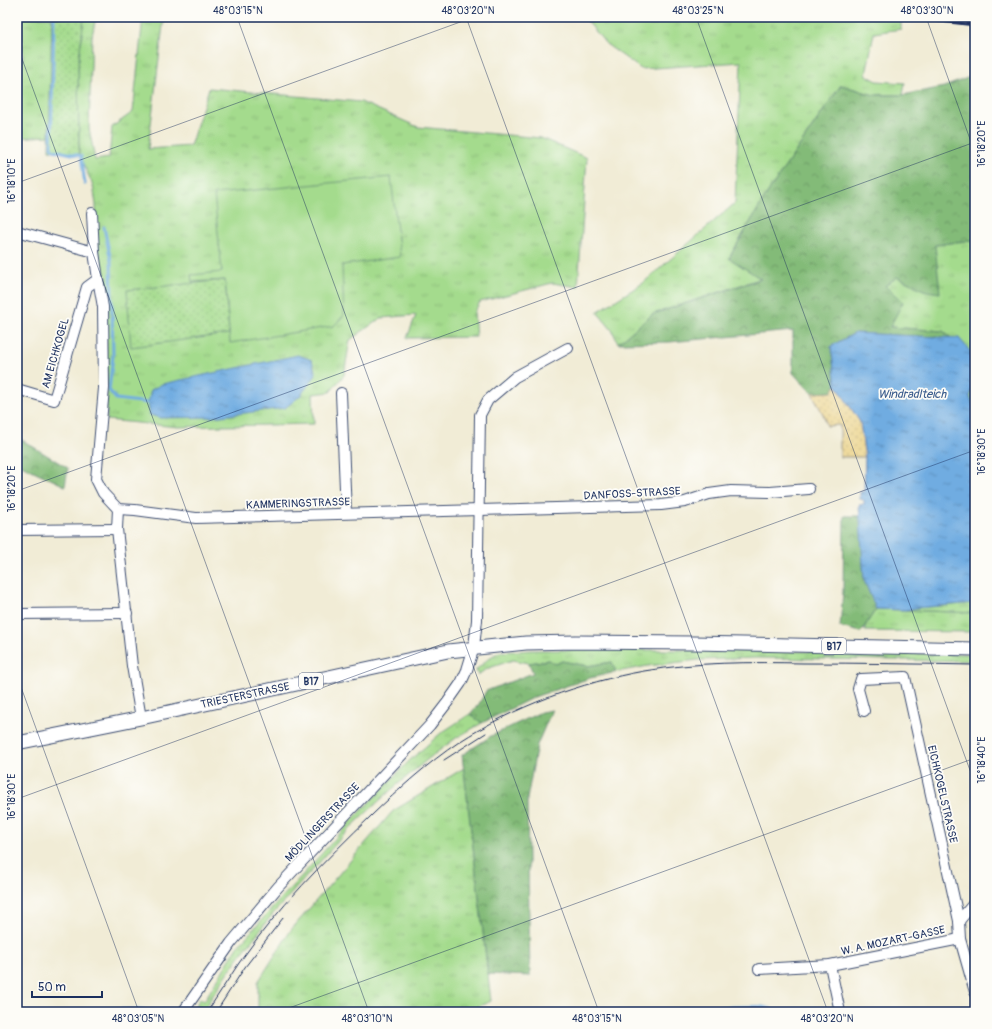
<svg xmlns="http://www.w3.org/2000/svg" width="992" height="1029" font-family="Pangolin,sans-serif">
<defs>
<pattern id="grass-tufts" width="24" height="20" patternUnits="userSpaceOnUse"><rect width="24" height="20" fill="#a4db8d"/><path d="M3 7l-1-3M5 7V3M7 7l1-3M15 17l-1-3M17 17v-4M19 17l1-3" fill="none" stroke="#8dbc7c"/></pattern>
<pattern id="forest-crowns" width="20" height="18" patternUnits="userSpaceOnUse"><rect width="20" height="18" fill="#83bb78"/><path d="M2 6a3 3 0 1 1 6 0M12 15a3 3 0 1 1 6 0" fill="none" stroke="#6a9866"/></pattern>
<pattern id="wetland-marsh" width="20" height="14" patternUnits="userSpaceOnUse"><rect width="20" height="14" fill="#a4db8d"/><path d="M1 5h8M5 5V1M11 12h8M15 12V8" fill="none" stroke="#8dbc7c"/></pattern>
<pattern id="sand-dots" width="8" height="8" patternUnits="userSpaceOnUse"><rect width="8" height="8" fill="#eeda9e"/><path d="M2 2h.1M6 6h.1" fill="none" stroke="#ccbb8a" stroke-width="1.8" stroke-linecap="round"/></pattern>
<pattern id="garden-dots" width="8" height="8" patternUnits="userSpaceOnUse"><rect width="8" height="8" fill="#a4db8d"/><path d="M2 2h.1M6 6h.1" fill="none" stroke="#8dbc7c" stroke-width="1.8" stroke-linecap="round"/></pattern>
<pattern id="water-ripples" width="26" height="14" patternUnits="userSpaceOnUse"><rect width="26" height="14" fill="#70ace1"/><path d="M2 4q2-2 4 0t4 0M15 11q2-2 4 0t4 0" fill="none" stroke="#5b8cba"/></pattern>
</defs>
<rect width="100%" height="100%" fill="#fdfcf7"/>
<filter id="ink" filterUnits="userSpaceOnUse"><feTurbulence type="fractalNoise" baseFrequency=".025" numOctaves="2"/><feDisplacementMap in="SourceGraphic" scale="8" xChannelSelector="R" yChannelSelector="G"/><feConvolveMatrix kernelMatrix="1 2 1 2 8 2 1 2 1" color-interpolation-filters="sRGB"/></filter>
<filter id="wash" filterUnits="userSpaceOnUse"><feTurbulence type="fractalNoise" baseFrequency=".012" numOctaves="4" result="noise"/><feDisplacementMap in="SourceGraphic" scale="16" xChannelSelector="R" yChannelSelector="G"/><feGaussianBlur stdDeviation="0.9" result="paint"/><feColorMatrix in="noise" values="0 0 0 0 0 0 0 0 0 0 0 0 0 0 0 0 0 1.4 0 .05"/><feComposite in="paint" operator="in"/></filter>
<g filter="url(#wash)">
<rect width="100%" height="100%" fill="#f1ecd6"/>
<g fill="url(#grass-tufts)" stroke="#608576">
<path d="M22,17H52L49,136L17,138V60H23Z"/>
<path d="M84,17H96L92,36L89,128L95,160L109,158L112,127L133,112L143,17H164L148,149L190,146L209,88L361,102L418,127L541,138L587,158L578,287L552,283L480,302L474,312L476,337L407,338L416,315L381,318L350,340L344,375L330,392L313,394L314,424L178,427L107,420L106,298L101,278L96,230V205L93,185L79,155L78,66Z"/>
<path d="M584,17H875L901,21V29L874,33L866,75L877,81L905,83L903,95H874L841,85L768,192L729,258L762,278L653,314L618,343L612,330L597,312L643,283L735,203L741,62L641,69L606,44Z"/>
<path d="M973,240L975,246V410L970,397L975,380L959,338H951L943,331L889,327L885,286L897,277L926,291L935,245Z"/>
<path d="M876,609L975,613V632L865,631V626Z"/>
<path d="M533,650H692L975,654V661L756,658L698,660L648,666L616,672L612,662L587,666L562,661L556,664L549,660L529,663L513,660L486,669L478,675L476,670L489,658L499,652Z"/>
<path d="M470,714L482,723L456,738L428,759L391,790L350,828L272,915L236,961L202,1012H192L200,998L204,1001L238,946L352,820L409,761L441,733Z"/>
<path d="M464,768L491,1001L473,1009L258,1010V982L291,930L393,811Z"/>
</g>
<g fill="url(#forest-crowns)" stroke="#4f756b">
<path d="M975,75V246L973,240L935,245L940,293L926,291L897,277L885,286L903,302L890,327L943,331L951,338L855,333L831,346L836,385L832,392L812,393L793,373V331L669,342L618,343L653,314L761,279L729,258L768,192L841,85L874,95H903L944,87Z"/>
<path d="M17,437L68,468L65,486L17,463Z"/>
<path d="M844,516H861L864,580L876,609L861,632L840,627L843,591Z"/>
<path d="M549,660L556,664L562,661L587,666L612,662L616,672L590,678L534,697L482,723L470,714L479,704L486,691L533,673L529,663Z"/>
<path d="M552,710L537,745L527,799L530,976L488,974L462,755L491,736L541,712Z"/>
</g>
<path fill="url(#wetland-marsh)" stroke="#608576" d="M975,603V613L906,610L916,608Z"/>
<path fill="url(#sand-dots)" stroke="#84847e" d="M836,385L860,422L865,457H840V425L827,426L824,416L812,393L832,392Z"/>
<path fill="#a4db8d" stroke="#608576" d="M391,177L400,257L342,265L344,315L334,326L230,343L225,280L192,282L191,275L222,272L214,194Z"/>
<g fill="url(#garden-dots)" stroke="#608576">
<path d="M52,17H84L78,66L79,155L49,150Z"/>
<path d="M225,280L229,334L131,347L127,290Z"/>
</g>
<g fill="url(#water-ripples)" stroke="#466ea0">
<path d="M855,333L959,338L970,351L975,380L970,397L975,410V603L916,608L906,610L876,609L864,580L859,505L864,504V500L860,499V492L864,491L865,457L860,422L836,385L831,346Z"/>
<path d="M298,355L312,360L316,375L300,396L285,408L213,417L161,418L150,415L148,403L151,390L162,384Z"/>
</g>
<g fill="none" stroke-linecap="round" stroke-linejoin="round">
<g stroke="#70ace1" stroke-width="3">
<path d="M54,17L51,147L54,150L81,156L85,184"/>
<path d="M104,227L111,261L113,356L109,390L116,399L148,403"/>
<path d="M98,1012C110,1011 136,1007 146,1012"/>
</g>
<path stroke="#70ace1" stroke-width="10" d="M685,1012L759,1010L769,1012"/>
</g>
</g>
<g filter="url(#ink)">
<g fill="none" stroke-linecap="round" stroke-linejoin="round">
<g stroke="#3b4b70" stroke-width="12">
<g id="minor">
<path d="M92,213L94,252L98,279L103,307L104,388L96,479L103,493L118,509L135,510L196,518L661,505L685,502L709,494L731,491L770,492L809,489"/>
<path d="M17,231L94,252"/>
<path d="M17,389L54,400L87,287L98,279"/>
<path d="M341,393L346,513"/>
<path d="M118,509L117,529L132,666L141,718"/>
<path d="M17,530L117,529"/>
<path d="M17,614L127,613"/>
<path d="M864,711L858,689L861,679L905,677L959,921L960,939L975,992"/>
<path d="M959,921L975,902"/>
<path d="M830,965L840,1012"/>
<path d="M759,969L830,965L960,939"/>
<path d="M183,1012L231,943L278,887L430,725L447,703L461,683L467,670L474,647L477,620L480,415L488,400L515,377L568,348"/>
</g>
</g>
<g stroke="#3b4b70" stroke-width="15">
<path id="major" d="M17,743L141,718L448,651L526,643L576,642L693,643L975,649"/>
</g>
<use href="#minor" stroke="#fff" stroke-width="10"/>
<use href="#major" stroke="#fff" stroke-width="13"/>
<g stroke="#1b2f5e" stroke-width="1">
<path d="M444,760L486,733"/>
<path d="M207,1012C218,996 228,979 239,963C277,909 325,860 372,815C399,789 428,763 459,742C513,707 582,682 644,671C696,662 750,662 803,663C860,663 918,664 975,665"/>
<path d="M216,1012L245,967L283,918"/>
</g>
<g stroke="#1b2f5e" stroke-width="3">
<path d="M905,17L975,25"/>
<path d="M955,17L975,19"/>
</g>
</g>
</g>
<path fill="none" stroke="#1b2f5e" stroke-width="1" stroke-opacity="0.45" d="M237,17L599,1012M466,17L828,1012M696,17L975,784M926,17L975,153M17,45L369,1012M17,183L474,17M17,491L975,142M17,676L139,1012M17,799L975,450M278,1012L975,758"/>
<g text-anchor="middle" stroke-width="3.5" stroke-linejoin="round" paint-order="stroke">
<g fill="#fdfcf7" stroke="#5f6c8c" stroke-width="1">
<rect x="822" y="638" width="24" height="16" rx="3"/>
<rect x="299" y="673" width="24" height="16" rx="3"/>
</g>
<g font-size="10" font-weight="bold" fill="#1b2f5e">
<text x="834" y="650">B17</text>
<text x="311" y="685">B17</text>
</g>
<g font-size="11" fill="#1b2f5e" stroke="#fdfcf7">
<text transform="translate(55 353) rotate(-74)" y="4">AM EICHKOGEL</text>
<text transform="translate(632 493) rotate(-3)" y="4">DANFOSS-STRASSE</text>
<text transform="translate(298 503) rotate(-2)" y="4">KAMMERINGSTRASSE</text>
<text transform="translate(245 695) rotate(-12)" y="4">TRIESTERSTRASSE</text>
<text transform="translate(943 794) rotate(77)" y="4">EICHKOGELSTRASSE</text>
<text transform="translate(322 822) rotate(-47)" y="4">MÖDLINGERSTRASSE</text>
<text transform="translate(893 940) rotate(-12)" y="4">W. A. MOZART-GASSE</text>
</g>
<g font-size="12" font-style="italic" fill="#395b8c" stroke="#fdfcf7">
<text x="912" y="398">Windradlteich</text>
</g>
</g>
<rect width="992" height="1029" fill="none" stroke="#fdfcf7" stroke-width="44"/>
<path d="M32 991v6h70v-6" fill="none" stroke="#1b2f5e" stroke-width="2"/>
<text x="38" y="991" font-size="12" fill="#1b2f5e" stroke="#fdfcf7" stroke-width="3" paint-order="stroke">50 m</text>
<rect x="22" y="22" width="948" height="985" fill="none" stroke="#1b2f5e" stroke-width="1.5"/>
<g font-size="10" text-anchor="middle" fill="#1b2f5e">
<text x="238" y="14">48°03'15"N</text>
<text x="468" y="14">48°03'20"N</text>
<text x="698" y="14">48°03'25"N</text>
<text x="927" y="14">48°03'30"N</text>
<text transform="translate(981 144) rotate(-90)" y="4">16°18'20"E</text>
<text transform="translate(11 181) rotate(-90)" y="4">16°18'10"E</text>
<text transform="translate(981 452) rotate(-90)" y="4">16°18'30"E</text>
<text transform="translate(11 489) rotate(-90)" y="4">16°18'20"E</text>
<text transform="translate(981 760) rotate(-90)" y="4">16°18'40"E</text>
<text transform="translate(11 797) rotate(-90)" y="4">16°18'30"E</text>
<text x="138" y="1022">48°03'05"N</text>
<text x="367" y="1022">48°03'10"N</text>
<text x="597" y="1022">48°03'15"N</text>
<text x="827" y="1022">48°03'20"N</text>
</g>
</svg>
